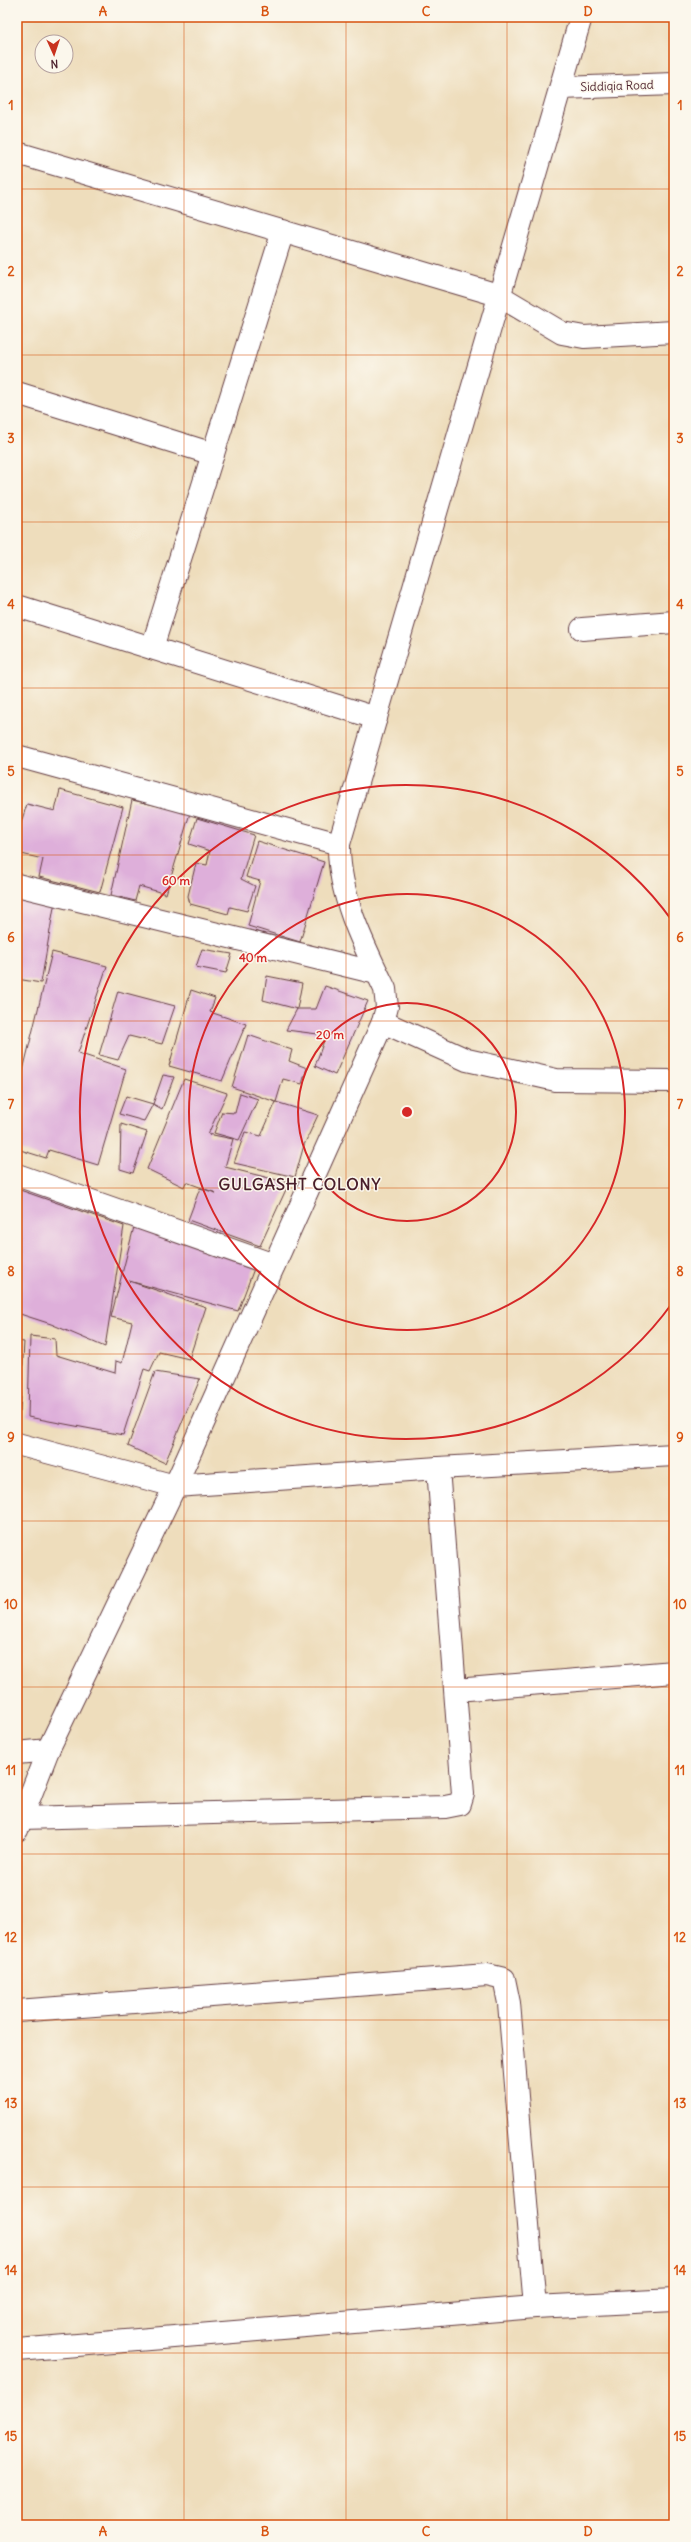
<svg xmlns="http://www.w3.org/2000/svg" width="691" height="2542" font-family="Delius,sans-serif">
<rect width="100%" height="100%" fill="#fbf7ec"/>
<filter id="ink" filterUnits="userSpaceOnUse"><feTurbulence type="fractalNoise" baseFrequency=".025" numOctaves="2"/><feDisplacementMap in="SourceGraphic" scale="8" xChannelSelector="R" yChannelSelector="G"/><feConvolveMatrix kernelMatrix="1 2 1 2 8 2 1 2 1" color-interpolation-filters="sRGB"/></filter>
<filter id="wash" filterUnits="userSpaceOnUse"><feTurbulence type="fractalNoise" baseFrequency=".012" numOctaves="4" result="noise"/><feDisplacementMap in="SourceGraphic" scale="16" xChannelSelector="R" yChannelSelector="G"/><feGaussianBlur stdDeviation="0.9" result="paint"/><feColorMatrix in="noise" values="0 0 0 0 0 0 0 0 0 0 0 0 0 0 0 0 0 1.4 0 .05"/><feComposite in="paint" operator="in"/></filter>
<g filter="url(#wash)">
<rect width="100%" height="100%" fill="#eeddbc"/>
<g id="blocks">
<g fill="#deafda">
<path d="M60,790L123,807L100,892L39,877L43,859L17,853V835L27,804L55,811Z"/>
<path d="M132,800L190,813L166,894L139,886L135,901L111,895Z"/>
<path d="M197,818L254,835L241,879L255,886L247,911L230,907L228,914L190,904L188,896L196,863L207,865L210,851L189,844Z"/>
<path d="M257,841L324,862L300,942L248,926L260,881L246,877Z"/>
<path d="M17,893L55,901L41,983L17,979Z"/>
<path d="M202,949L232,954L226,973L196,967Z"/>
<path d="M52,952L107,966L78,1053L126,1069L98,1165L49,1150L46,1158L17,1149V1095Z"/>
<path d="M267,976L302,983L297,1009L263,1000Z"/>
<path d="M325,986L368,1001L335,1075L315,1066L326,1035L286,1030L297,1009H316Z"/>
<path d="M191,990L215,998L210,1012L246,1024L222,1081L169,1066Z"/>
<path d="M118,991L175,1006L162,1044L129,1036L118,1060L99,1055Z"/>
<path d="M248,1035L292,1050L289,1061L307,1068L302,1084L283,1079L276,1102L232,1087Z"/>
<path d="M163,1075L174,1077L162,1109L153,1104Z"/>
<path d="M184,1079L227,1093L208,1134L233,1139L225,1167L289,1183L260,1246L188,1220L200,1188L216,1193L186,1182L184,1187L147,1169Z"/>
<path d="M240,1093L258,1099L239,1140L214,1133L222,1112L235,1113Z"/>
<path d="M126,1096L153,1104L144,1121L119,1114Z"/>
<path d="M276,1102L318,1115L304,1145L295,1177L234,1163L245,1132L261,1136Z"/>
<path d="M121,1124L147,1132L133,1173L120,1169Z"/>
<path d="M17,1189L124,1226L105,1347L51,1324L17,1313Z"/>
<path d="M135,1223L255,1266L238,1311L129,1281L206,1307L189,1359L159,1352L150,1371L144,1369L123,1435L28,1417L30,1336L55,1339L56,1355L115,1373L116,1361L122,1363L132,1322L111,1317Z"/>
<path d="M17,1341L24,1342L20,1412L17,1411Z"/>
<path d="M155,1372L200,1379L165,1463L128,1446Z"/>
</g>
</g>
</g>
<g filter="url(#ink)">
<use href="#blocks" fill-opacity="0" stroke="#633c41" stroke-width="1"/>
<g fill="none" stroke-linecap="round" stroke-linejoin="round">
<g stroke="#633c41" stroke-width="24">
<g id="minor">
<path d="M561,88L674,84"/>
<path d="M17,153L498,295L562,333L584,337L674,332"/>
<path d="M17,393L213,454"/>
<path d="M17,606L376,718"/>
<path d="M582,629L674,622"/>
<path d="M152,648L283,231"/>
<path d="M17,756L339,844"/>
<path d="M17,885L377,973"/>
<path d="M383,1022L467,1060L556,1080L674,1081"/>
<path d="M17,1175L274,1265"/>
<path d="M17,1444L175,1486L438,1468L674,1455"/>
<path d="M456,1690L674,1672"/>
<path d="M17,1753L48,1750"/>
<path d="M22,1818L445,1807L460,1804L463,1794L438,1468"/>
<path d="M17,1830L48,1750L175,1486L383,1022L387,1007L385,989C363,944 338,894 339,844L581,17"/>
<path d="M17,2011L487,1975L504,1979L509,2003L535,2307"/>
<path d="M17,2350L535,2307L674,2300"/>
</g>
</g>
<use href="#minor" stroke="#fff" stroke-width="22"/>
</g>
</g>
<path fill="none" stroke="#d8530f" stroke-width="1" stroke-opacity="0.55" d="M184,17V2525M346,17V2525M507,17V2525M17,189H674M17,355H674M17,522H674M17,688H674M17,855H674M17,1021H674M17,1188H674M17,1354H674M17,1521H674M17,1687H674M17,1854H674M17,2020H674M17,2187H674M17,2353H674"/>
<g fill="none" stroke="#d62828" stroke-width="2">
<circle cx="407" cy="1112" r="109"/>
<circle cx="407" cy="1112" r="218"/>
<path d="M673 1302A327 327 0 1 1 673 922"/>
</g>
<g text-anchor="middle" stroke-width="3" stroke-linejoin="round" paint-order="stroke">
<g font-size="12" fill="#4a1f2b" stroke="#fbf7ec">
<text transform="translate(617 86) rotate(-2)" y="4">Siddiqia Road</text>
</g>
<g font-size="16" font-weight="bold" letter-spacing="1" fill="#4a1f2b" stroke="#fbf7ec">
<text x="300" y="1190">GULGASHT COLONY</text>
</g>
</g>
<circle cx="407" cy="1112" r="6" fill="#d62828" stroke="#fbf7ec" stroke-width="2"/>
<g font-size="12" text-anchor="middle" font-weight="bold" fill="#d62828" stroke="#fbf7ec" stroke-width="3" stroke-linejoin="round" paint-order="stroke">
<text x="176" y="885">60 m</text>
<text x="253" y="962">40 m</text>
<text x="330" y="1039">20 m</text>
</g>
<rect width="691" height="2542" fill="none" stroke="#fbf7ec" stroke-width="44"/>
<g transform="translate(54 54) rotate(177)"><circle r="19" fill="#fbf7ec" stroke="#b4a19f"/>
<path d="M0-3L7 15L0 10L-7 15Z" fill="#c8321e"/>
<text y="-6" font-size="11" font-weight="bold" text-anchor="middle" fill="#4a1f2b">N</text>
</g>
<rect x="22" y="22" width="647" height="2498" fill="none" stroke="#d8530f" stroke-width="1.5"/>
<g font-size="13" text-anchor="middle" font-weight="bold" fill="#d8530f">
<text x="103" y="16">A</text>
<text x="265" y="16">B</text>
<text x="426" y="16">C</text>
<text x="588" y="16">D</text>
<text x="11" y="110">1</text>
<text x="680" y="110">1</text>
<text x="11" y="276">2</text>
<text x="680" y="276">2</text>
<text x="11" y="443">3</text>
<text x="680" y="443">3</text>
<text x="11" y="609">4</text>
<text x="680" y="609">4</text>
<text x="11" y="776">5</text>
<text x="680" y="776">5</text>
<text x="11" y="942">6</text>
<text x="680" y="942">6</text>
<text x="11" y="1109">7</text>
<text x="680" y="1109">7</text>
<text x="11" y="1276">8</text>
<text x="680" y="1276">8</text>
<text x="11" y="1442">9</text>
<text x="680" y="1442">9</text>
<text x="11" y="1609">10</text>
<text x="680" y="1609">10</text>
<text x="11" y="1775">11</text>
<text x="680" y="1775">11</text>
<text x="11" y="1942">12</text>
<text x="680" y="1942">12</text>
<text x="11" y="2108">13</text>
<text x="680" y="2108">13</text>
<text x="11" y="2275">14</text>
<text x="680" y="2275">14</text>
<text x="11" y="2441">15</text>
<text x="680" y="2441">15</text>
<text x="103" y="2536">A</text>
<text x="265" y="2536">B</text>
<text x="426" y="2536">C</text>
<text x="588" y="2536">D</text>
</g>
</svg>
